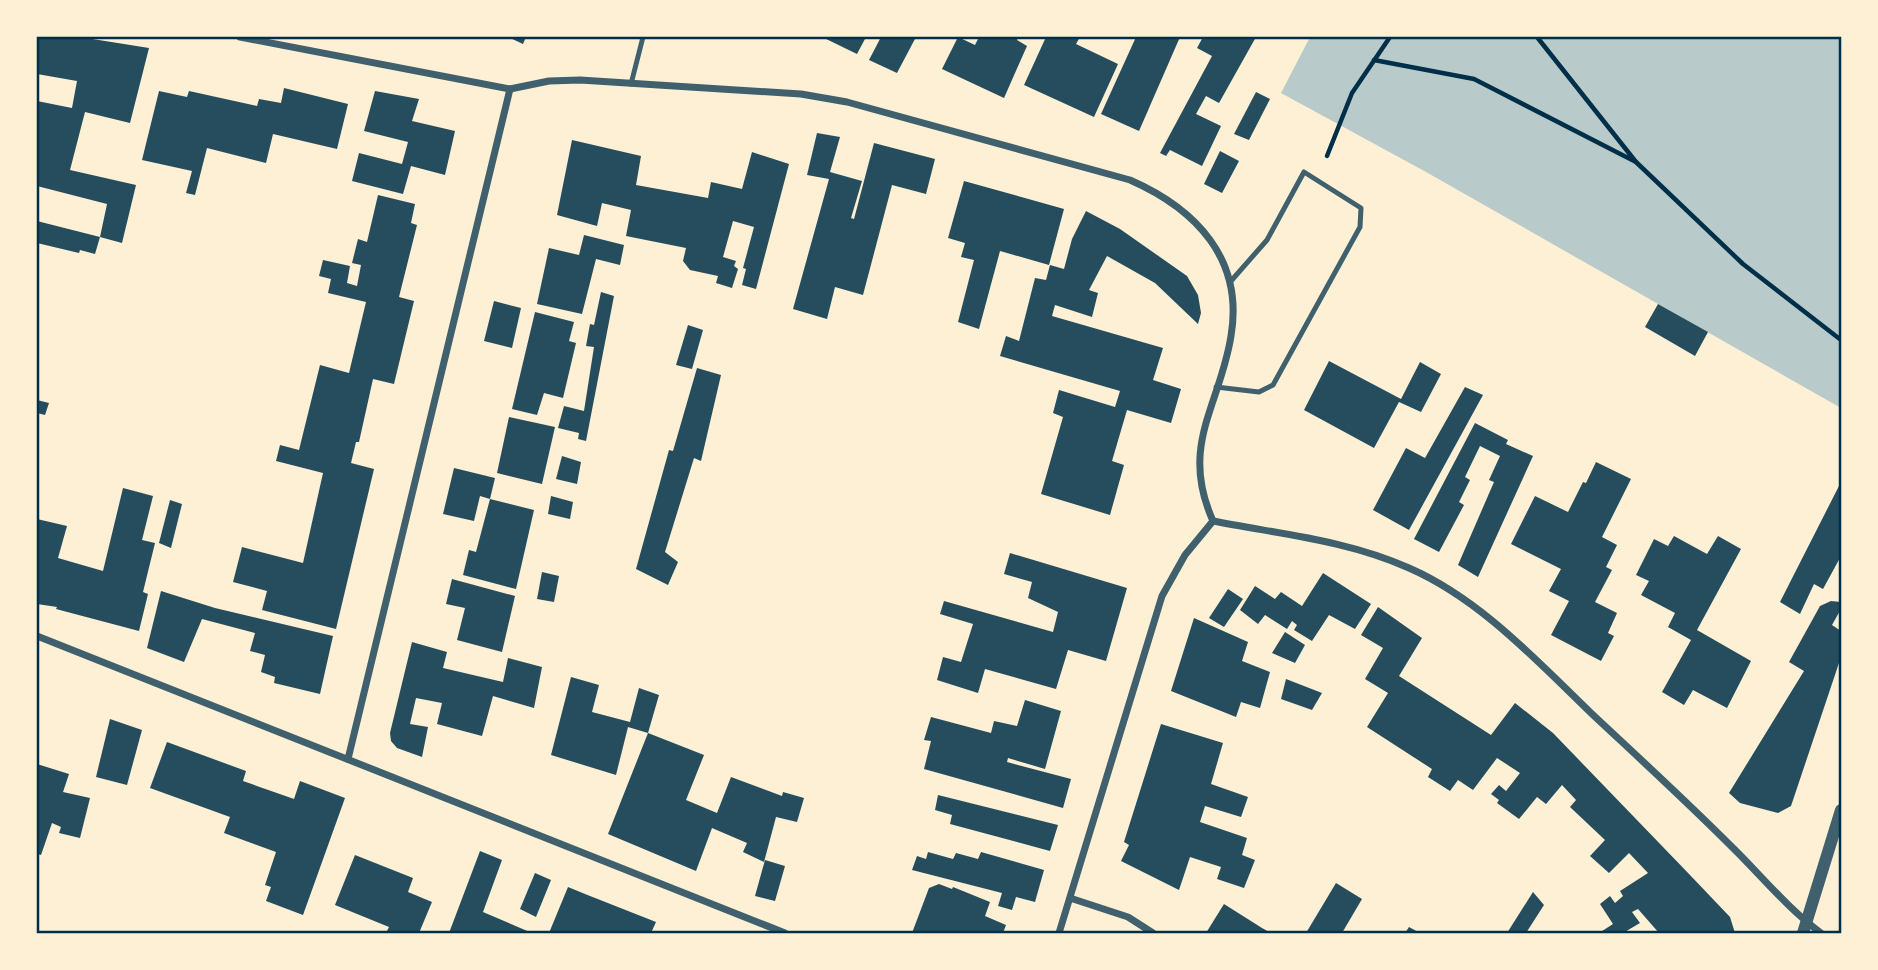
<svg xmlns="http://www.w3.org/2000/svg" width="1878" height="970" font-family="'Open Sans',sans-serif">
<rect width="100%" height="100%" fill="#fdf0d5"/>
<path fill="#b9caca" d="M1310,37H1841V408L1426,172L1281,93Z"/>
<g fill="#264d5e">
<path d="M39,37H80L149,48L130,123L85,112L70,170L136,185L122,243L100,237L107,204L37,186V101L72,108L77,81L37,74Z"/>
<path d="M508,37H526L523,44Z"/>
<path d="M822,37H866L857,54Z"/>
<path d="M881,37H916L897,73L869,60Z"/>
<path d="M958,37L975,45L979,37H1018L1017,40L1027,46L1004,98L942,69Z"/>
<path d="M1046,37H1080L1076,44L1118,64L1094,117L1024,85Z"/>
<path d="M1136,37H1180L1139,131L1101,114Z"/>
<path d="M1203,37H1256L1219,103L1206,96L1196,114L1221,126L1202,166L1170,150L1166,156L1160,153L1212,56L1197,48Z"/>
<path d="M284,88L348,104L337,149L273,134L266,163L207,148L195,195L186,193L192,171L142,160L159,91L187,97L189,91L257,106L259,99L281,103Z"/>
<path d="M375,91L419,99L412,121L455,131L445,175L411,166L403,194L352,181L359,153L402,164L408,142L364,131Z"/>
<path d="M1256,92L1270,99L1249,140L1234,134Z"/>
<path d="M817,133L840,137L830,172L862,181L851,218L854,219L874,143L935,159L926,194L892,185L863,295L835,287L827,319L793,309L829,179L807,175Z"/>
<path d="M572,140L641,156L636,185L708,198L711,182L742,189L752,152L789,164L756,289L742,285L746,269L743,268L754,227L733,221L723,257L736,261L734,266L738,269L732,288L716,283L718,276L690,270L683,261L686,248L626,236L631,210L602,203L597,226L557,215Z"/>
<path d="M1220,151L1239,161L1222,193L1204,184Z"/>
<path d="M964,181L1064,209L1049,265L1000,251L979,329L958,322L974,260L961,257L965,243L948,238Z"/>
<path d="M378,195L415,204L411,223L417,225L399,297L414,301L394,384L373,379L359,442H356L351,463L374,469L336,629L262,610L267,591L233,582L242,547L303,563L323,473L276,461L280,445L299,450L320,365L349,373L366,302L328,293L331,279L319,276L323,260L350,266L347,283L357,286L361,265L352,263L358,239L367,242Z"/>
<path d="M1086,211L1120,229L1187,276L1198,295L1201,313L1198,324L1155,283L1107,256L1089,290L1098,293L1092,317L1055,305L1052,316L1163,348L1153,380L1181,389L1171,423L1127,410L1112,461L1124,465L1110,515L1041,494L1063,417L1053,413L1059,390L1115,407L1120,391L1000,356L1006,336L1019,341L1035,278L1046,280L1050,265L1064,269L1072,239Z"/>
<path d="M37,221L100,237L95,254L80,250L79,253L37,243Z"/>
<path d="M584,235L624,245L620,265L596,259L582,314L537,304L549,248L579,255Z"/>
<path d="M601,292L614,296L586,441L578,439L579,433L558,428L564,406L584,411L594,347L586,346L590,324L594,325Z"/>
<path d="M494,301L521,308L512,348L484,341Z"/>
<path d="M1658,304L1708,332L1695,356L1645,327Z"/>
<path d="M535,312L574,322L569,341L576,343L563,398L544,393L537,415L512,409Z"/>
<path d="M688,325L703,330L692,369L676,365Z"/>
<path d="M1329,361L1401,399L1420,362L1441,374L1421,412L1399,402L1374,448L1304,410Z"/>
<path d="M697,368L721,375L701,461L694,458L665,552L678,562L668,585L636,569L669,450L673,451Z"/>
<path d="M1465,387L1483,395L1409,530L1373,510L1406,448L1425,458Z"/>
<path d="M37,400L49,403L45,415L37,413Z"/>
<path d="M509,417L555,427L542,484L497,473Z"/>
<path d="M1475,423L1508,440L1506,444L1533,456L1478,577L1458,565L1494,482L1489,480L1500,456L1480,446L1465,477L1470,480L1459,502L1464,505L1439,552L1414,539Z"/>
<path d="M562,456L581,462L577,484L556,479Z"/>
<path d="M1596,462L1631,479L1602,537L1617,545L1606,567L1612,570L1595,602L1617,613L1608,633L1614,636L1601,661L1551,635L1569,601L1549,591L1561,569L1511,544L1535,496L1568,512L1583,482L1586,483Z"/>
<path d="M454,468L495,478L490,499L480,496L474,521L443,514Z"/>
<path d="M1841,482V556L1823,589L1814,584L1800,614L1780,602Z"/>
<path d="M123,488L153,496L142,540L155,543L143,592L148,594L139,631L56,609L57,607L37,604V519L67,526L58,558L103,571Z"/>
<path d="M551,496L573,502L570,519L548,514Z"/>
<path d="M490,499L534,510L516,589L463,575L469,550L476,552Z"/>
<path d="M170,500L182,504L171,548L159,543Z"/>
<path d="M1674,536L1707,554L1718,536L1741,549L1697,630L1751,661L1727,708L1693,690L1684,705L1662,692L1691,640L1668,627L1675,613L1641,595L1649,581L1636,575L1654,539L1668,546Z"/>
<path d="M1010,553L1127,588L1106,661L1068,650L1056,689L985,669L978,693L937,680L943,657L961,662L973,624L940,614L944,601L1053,632L1058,612L1028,598L1032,582L1004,574Z"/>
<path d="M542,572L559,576L554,602L537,599Z"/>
<path d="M1323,573L1371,604L1355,629L1329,615L1312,641L1294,630L1297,625L1292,621L1287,629L1265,615L1258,624L1240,610L1255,586L1275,599L1281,592L1302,606Z"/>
<path d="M452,579L515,596L502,652L457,640L465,608L446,604Z"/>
<path d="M1228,589L1243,599L1224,627L1209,618Z"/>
<path d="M161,591L215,608L333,636L320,694L274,683L275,677L261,672L265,655L250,651L255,633L202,619L184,662L147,648Z"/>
<path d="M1831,601L1841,602V609L1832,625L1841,631V657L1791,806L1778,813L1740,803L1729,793L1804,671L1789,662L1820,606Z"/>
<path d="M1378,607L1422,638L1399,676L1491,735L1515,703L1553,733L1690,875L1730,917L1735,933H1659L1638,909L1632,912L1640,923L1623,933H1599L1613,924L1600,904L1610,896L1615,903L1623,896L1620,891L1648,873L1629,853L1609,873L1590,856L1605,840L1570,807L1576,800L1562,785L1546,804L1537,797L1519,819L1497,803L1499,800L1491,794L1499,785L1506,791L1520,773L1497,758L1473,790L1458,780L1450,791L1428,777L1432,769L1367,727L1388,693L1365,679L1383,648L1361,635Z"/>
<path d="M1194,618L1248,642L1242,661L1270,672L1260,708L1241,702L1236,717L1171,691Z"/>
<path d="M1285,632L1305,645L1295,663L1272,653Z"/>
<path d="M412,642L447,652L443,668L503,682L508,658L542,667L534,708L493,696L482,736L437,724L442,703L416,698L410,724L428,727L422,757L397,748L391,741L390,733Z"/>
<path d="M571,677L599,685L592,712L630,722L639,688L659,695L648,733L628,727L616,775L551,755Z"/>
<path d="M1286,679L1322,693L1312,710L1281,699Z"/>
<path d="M1025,700L1061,711L1045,769L1008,758L1007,762L1071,779L1063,808L924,769L931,741L924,740L931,717L991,733L994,721L1017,726Z"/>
<path d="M110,719L142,730L127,785L96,777Z"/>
<path d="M1161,724L1223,743L1211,784L1248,797L1241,817L1205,806L1200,822L1247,838L1242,855L1255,860L1244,888L1217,879L1221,867L1190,857L1179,890L1121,861L1129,845L1124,842Z"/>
<path d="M648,733L704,755L686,800L717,813L731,777L782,796L783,792L804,798L797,822L776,817L764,862L743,852L747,843L712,828L696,871L608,834Z"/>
<path d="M167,742L246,771L243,781L294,799L300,781L345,798L303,915L266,901L271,887L265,885L276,852L224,833L230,817L150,788Z"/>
<path d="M37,764L69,774L63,792L90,798L80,838L59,833L61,827L52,823L41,855L37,854Z"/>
<path d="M938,795L1058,825L1050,851L950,824L952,815L935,810Z"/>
<path d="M480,851L502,860L483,912L532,933H449Z"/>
<path d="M928,852L953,859L956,853L978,859L981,852L1044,870L1035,902L1016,897L1012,910L998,906L1002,893L912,870L917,856L926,859Z"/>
<path d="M355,855L413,878L408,892L432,902L419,933H386L389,927L335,905Z"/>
<path d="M765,860L785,866L775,901L755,896Z"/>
<path d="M535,873L551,880L536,917L520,909Z"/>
<path d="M1336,883L1362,899L1342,933H1306Z"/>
<path d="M939,884L952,889L953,887L990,902L985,916L1006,925L1003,933H912L929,888Z"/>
<path d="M568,887L585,894L656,922L651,933H549Z"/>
<path d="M1533,892L1544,905L1526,933H1507Z"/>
<path d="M1224,904L1262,928L1271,933H1206Z"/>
<path d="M1409,927L1420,933H1405Z"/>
</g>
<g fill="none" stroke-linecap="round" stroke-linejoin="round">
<g stroke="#003049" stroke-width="4.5">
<path d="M1374,60L1474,79L1636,162L1537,37"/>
<path d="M1327,156L1352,93L1390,37"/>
<path d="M1636,162L1743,264L1841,340"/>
</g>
<g stroke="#3f606c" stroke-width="5">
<path d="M631,84L643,37"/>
<path d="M1216,387L1259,392L1273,385L1360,227L1361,208L1304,172L1267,240L1231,281"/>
</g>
<g stroke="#3f606c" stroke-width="7">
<path d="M240,37L510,89L549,81L580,80L801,94L847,102L1130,180C1196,209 1244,259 1231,336C1220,406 1179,445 1213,521"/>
<path d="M1213,521C1279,534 1347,540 1409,568C1480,599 1536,660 1591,713C1638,757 1685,800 1730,845C1760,874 1787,908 1821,933"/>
<path d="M37,636L785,933"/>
<path d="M348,759L510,89"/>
<path d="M1070,898L1128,917L1153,933"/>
<path d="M1059,933L1162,596L1185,555L1213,521"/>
</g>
<path stroke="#3f606c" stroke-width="12" d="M1803,933L1841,810"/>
</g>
<rect width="1878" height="970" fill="none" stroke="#fdf0d5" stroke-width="77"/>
<rect x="38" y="38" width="1802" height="894" fill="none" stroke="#003049" stroke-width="2.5"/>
</svg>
